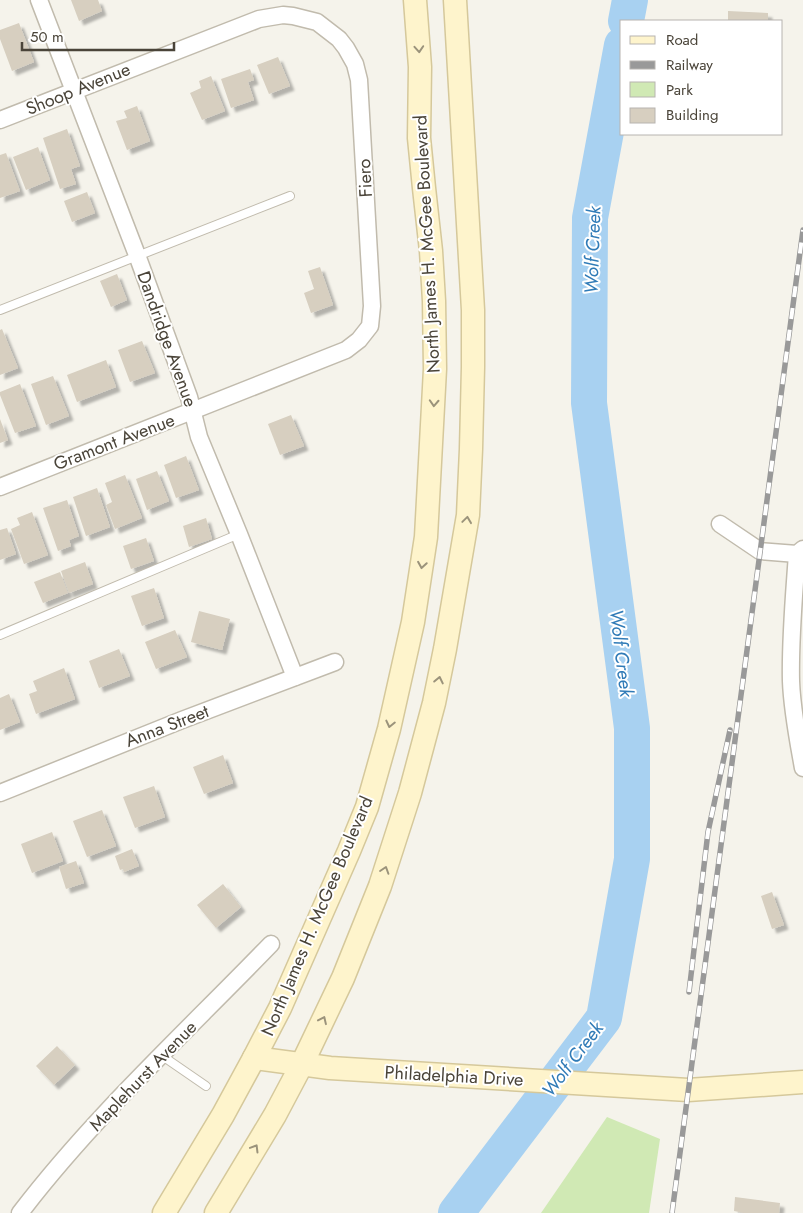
<svg xmlns="http://www.w3.org/2000/svg" width="803" height="1213" font-family="Jost,sans-serif">
<defs>
<filter id="shadow"><feDropShadow dx="4.5" dy="4.5" stdDeviation="1" flood-color="#0004"/></filter>
</defs>
<rect width="100%" height="100%" fill="#f5f3eb"/>
<path fill="#d0e9b4" d="M607,1117L660,1139L649,1213H541Z"/>
<g fill="none" stroke-linecap="round" stroke-linejoin="round">
<g stroke="#a8d1f1" stroke-width="36">
<path d="M626,21L630,0"/>
<path d="M456,1213L604,1018L632,859V728L589,403L590,218L622,45"/>
</g>
</g>
<g fill="#d7cfc0" filter="url(#shadow)">
<path d="M71,0H98L102,11L79,21Z"/>
<path d="M728,11L768,13V21H728Z"/>
<path d="M19,23L34,62L12,71L0,39V30Z"/>
<path d="M278,57L290,86L269,94L257,65Z"/>
<path d="M250,69L254,80L248,82L254,100L231,108L221,79Z"/>
<path d="M211,76L225,111L202,120L190,93L201,88L199,81Z"/>
<path d="M137,106L150,141L127,150L116,121L127,118L124,111Z"/>
<path d="M67,129L80,166L71,169L76,184L60,189L43,138Z"/>
<path d="M38,147L50,180L26,190L13,157Z"/>
<path d="M6,153L20,191L0,198V155Z"/>
<path d="M87,192L95,213L72,222L64,201Z"/>
<path d="M320,267L333,305L311,313L304,293L314,289L308,271Z"/>
<path d="M117,274L127,300L111,307L100,281Z"/>
<path d="M2,329L18,368L0,375V330Z"/>
<path d="M142,341L155,373L130,382L118,350Z"/>
<path d="M106,360L116,387L77,402L67,375Z"/>
<path d="M53,376L69,416L46,425L31,384Z"/>
<path d="M20,384L36,426L15,433L0,395V392Z"/>
<path d="M291,415L304,446L280,455L268,424Z"/>
<path d="M0,419L8,440L0,443Z"/>
<path d="M186,456L199,490L176,498L164,465Z"/>
<path d="M157,471L169,501L147,510L136,479Z"/>
<path d="M125,475L142,518L115,529L106,505L112,502L105,483Z"/>
<path d="M97,488L110,527L86,536L73,497Z"/>
<path d="M67,500L79,536L69,540L71,546L58,551L43,508Z"/>
<path d="M32,512L48,555L24,564L11,529L20,525L17,518Z"/>
<path d="M206,518L212,539L189,547L183,526Z"/>
<path d="M7,528L16,554L0,560V530Z"/>
<path d="M146,538L154,561L131,569L123,546Z"/>
<path d="M85,562L93,584L69,593L61,571Z"/>
<path d="M60,572L68,593L43,603L34,582Z"/>
<path d="M154,588L164,618L142,626L131,596Z"/>
<path d="M199,611L230,619L222,650L191,642Z"/>
<path d="M175,630L187,657L156,669L145,642Z"/>
<path d="M119,649L130,676L99,688L89,661Z"/>
<path d="M64,668L75,699L36,714L29,694L37,691L33,681Z"/>
<path d="M9,694L20,722L0,730V698Z"/>
<path d="M223,755L233,783L204,794L193,767Z"/>
<path d="M154,786L165,817L135,828L123,797Z"/>
<path d="M102,810L116,846L87,857L73,821Z"/>
<path d="M52,832L63,861L32,873L21,844Z"/>
<path d="M132,849L139,866L124,872L123,869L120,870L115,856Z"/>
<path d="M76,861L84,883L66,889L59,867Z"/>
<path d="M223,884L241,907L216,928L197,905Z"/>
<path d="M772,892L784,925L772,929L761,896Z"/>
<path d="M57,1046L75,1065L54,1085L36,1066Z"/>
<path d="M735,1197L780,1203L779,1213H744L734,1211Z"/>
</g>
<g fill="none" stroke-linecap="round" stroke-linejoin="round">
<g stroke="#c1bbad" stroke-width="10">
<g id="service">
<path d="M0,310L290,196"/>
<path d="M0,635L239,534"/>
<path d="M161,1055L206,1086"/>
</g>
</g>
<g stroke="#c1bbad" stroke-width="19">
<g id="minor">
<path d="M39,0L137,255L189,397L199,437L239,534L295,677"/>
<path d="M0,120L259,19L283,15L293,16L317,22L339,39L346,48L355,64L359,80L372,306L370,326L359,340L346,350L0,487"/>
<path d="M720,524L760,551L797,554L803,549"/>
<path d="M797,554C794,597 790,639 791,681C792,710 798,740 803,768"/>
<path d="M0,793L182,720L335,662"/>
<path d="M20,1213C95,1115 186,1032 271,944"/>
</g>
</g>
<g stroke="#d5c89b" stroke-width="25">
<g id="secondary">
<path d="M254,1058L330,1068L688,1090L803,1082"/>
<path d="M164,1213L223,1115L254,1058L280,1008L349,851L367,807L389,729L413,622L426,537L435,369L434,301L431,251L424,188L419,138L420,67L415,0"/>
<path d="M216,1213L275,1115L302,1064L343,978L380,886L410,793L434,703L445,649L468,515L471,449L473,367V310L455,0"/>
</g>
</g>
<use href="#service" stroke="#fff" stroke-width="8"/>
<use href="#minor" stroke="#fff" stroke-width="16"/>
<use href="#secondary" stroke="#fef4cc" stroke-width="22"/>
<g stroke="#999" stroke-width="5.5">
<g id="rail">
<path d="M689,992L708,832L730,730"/>
<path d="M672,1213L803,230"/>
</g>
</g>
<use href="#rail" stroke="#fff" stroke-width="4" stroke-dasharray="11" stroke-linecap="butt"/>
</g>
<defs><path id="oneway-chevron" d="M-2-3.5L2.5 0L-2 3.5" fill="none" stroke-width="1.6" stroke-linecap="round" stroke-linejoin="round" transform="scale(1.25)"/></defs>
<g stroke="#9b937b">
<use href="#oneway-chevron" transform="translate(419 49) rotate(86)"/>
<use href="#oneway-chevron" transform="translate(434 403) rotate(93)"/>
<use href="#oneway-chevron" transform="translate(467 520) rotate(-82)"/>
<use href="#oneway-chevron" transform="translate(422 565) rotate(99)"/>
<use href="#oneway-chevron" transform="translate(439 680) rotate(-78)"/>
<use href="#oneway-chevron" transform="translate(390 724) rotate(103)"/>
<use href="#oneway-chevron" transform="translate(385 870) rotate(-72)"/>
<use href="#oneway-chevron" transform="translate(323 1020) rotate(-65)"/>
<use href="#oneway-chevron" transform="translate(255 1148) rotate(-59)"/>
</g>
<g text-anchor="middle" stroke-width="4" stroke-linejoin="round" paint-order="stroke">
<g font-size="18" fill="#4a4439" stroke="#fff">
<text transform="translate(78 89) rotate(-22)" y="6">Shoop Avenue</text>
<text transform="translate(365 178) rotate(-93)" y="6">Fiero</text>
<text transform="translate(427 244) rotate(-93)" y="6">North James H. McGee Boulevard</text>
<text transform="translate(167 339) rotate(70)" y="6">Dandridge Avenue</text>
<text transform="translate(114 442) rotate(-21)" y="6">Gramont Avenue</text>
<text transform="translate(167 726) rotate(-21)" y="6">Anna Street</text>
<text transform="translate(317 916) rotate(-67)" y="6">North James H. McGee Boulevard</text>
<text transform="translate(143 1076) rotate(-46)" y="6">Maplehurst Avenue</text>
<text transform="translate(454 1076) rotate(3)" y="6">Philadelphia Drive</text>
</g>
<g font-size="19" font-style="italic" fill="#307bb7" stroke="#fff">
<text transform="translate(592 250) rotate(-88)" y="7">Wolf Creek</text>
<text transform="translate(622 653) rotate(83)" y="7">Wolf Creek</text>
<text transform="translate(572 1059) rotate(-53)" y="7">Wolf Creek</text>
</g>
</g>
<rect x="620" y="20" width="162" height="115" fill="#ffffff" stroke="#b7b4b0"/>
<rect x="630" y="36" width="25" height="8" fill="#fef4cc" stroke="#b7b4b0"/>
<text x="666" y="45" font-size="15" fill="#4a4439">Road</text>
<rect x="630" y="61" width="25" height="8" fill="#999999" stroke="#b7b4b0"/>
<text x="666" y="70" font-size="15" fill="#4a4439">Railway</text>
<rect x="630" y="82" width="25" height="15" fill="#d0e9b4" stroke="#b7b4b0"/>
<text x="666" y="95" font-size="15" fill="#4a4439">Park</text>
<rect x="630" y="108" width="25" height="15" fill="#d7cfc0" stroke="#b7b4b0"/>
<text x="666" y="120" font-size="15" fill="#4a4439">Building</text>
<path d="M22 42v8h152v-8" fill="none" stroke="#4a4439" stroke-width="2.5"/>
<text x="30" y="42" font-size="15" fill="#4a4439" stroke="#ffffff" stroke-width="4" paint-order="stroke">50 m</text>
</svg>
